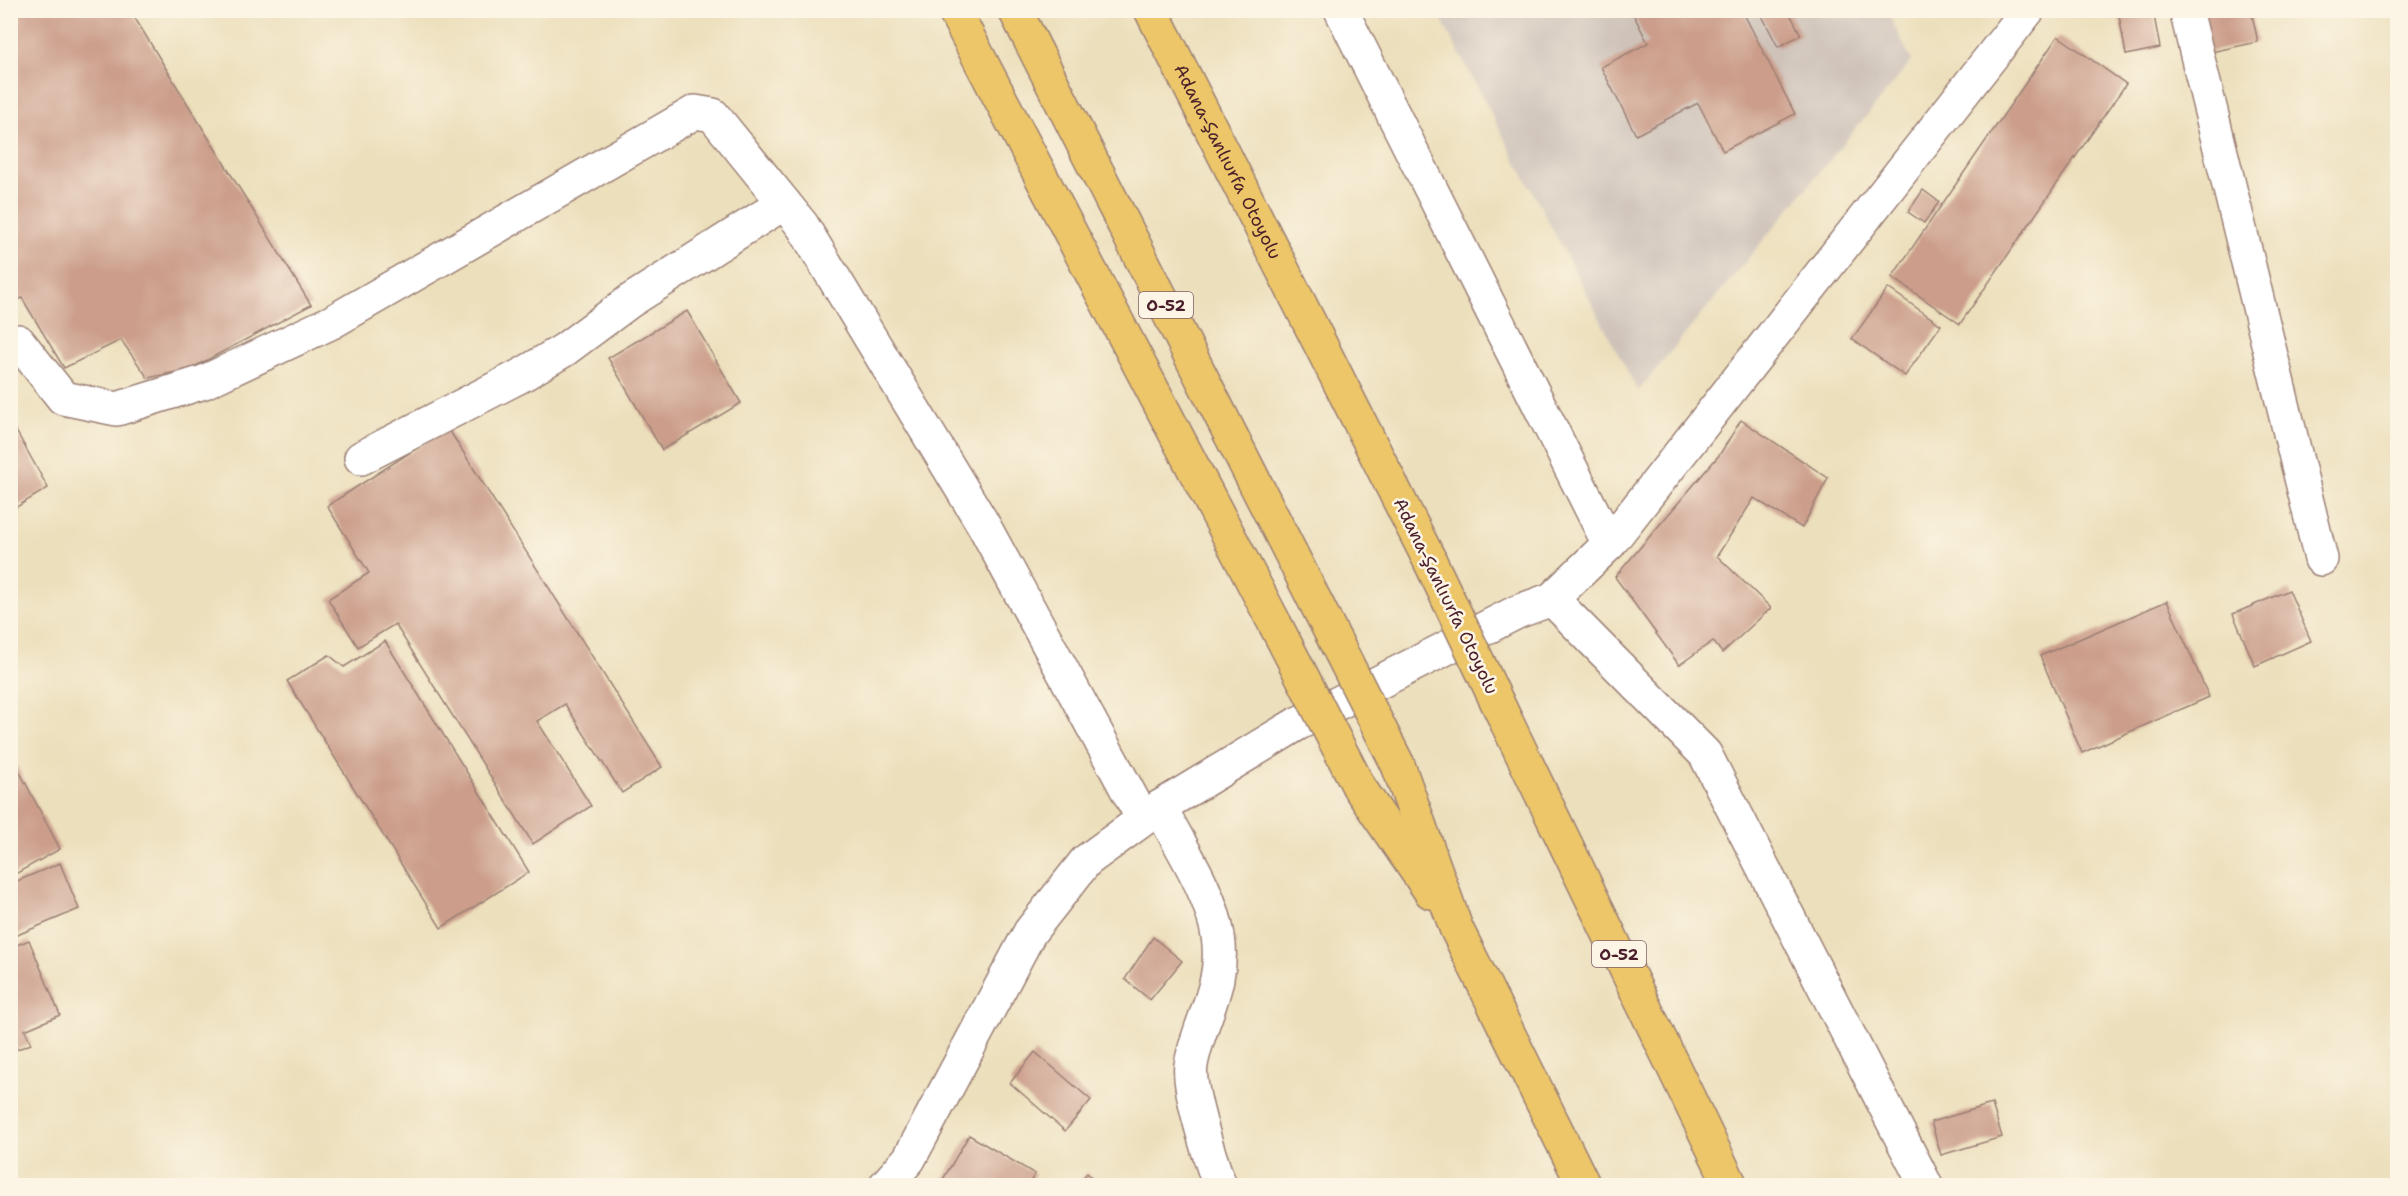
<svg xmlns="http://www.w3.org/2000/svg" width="2408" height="1196" font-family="'Shantell Sans',sans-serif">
<rect width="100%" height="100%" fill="#fcf5e5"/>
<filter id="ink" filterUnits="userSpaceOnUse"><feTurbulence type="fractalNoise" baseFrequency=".0167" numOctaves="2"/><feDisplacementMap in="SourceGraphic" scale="12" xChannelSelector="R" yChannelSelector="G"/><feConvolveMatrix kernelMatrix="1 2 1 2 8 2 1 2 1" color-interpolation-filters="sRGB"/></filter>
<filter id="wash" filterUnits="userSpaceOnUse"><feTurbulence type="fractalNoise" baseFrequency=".008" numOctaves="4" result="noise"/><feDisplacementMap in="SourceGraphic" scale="24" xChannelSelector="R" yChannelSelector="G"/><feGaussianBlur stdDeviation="1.35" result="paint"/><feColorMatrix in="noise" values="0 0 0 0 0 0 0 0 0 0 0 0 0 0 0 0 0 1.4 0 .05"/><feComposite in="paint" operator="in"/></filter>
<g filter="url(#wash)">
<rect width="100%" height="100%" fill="#ecdfbc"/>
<path fill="#cec2b9" d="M1437,11H1887L1912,61L1638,391Z"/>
<g id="blocks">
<g fill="#cb9d8a">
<path d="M10,10H130L311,305L190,369L148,378L121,340L64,368L22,298L10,304Z"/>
<path d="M1631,10H1742L1795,114L1723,151L1698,103L1636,135L1601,67L1648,43Z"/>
<path d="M1759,10H1788L1801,35L1778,47Z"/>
<path d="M2118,10H2153L2160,48L2126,55Z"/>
<path d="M2197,10H2251L2258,42L2206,53Z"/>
<path d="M2058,36L2126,84L1960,324L1892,277Z"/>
<path d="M1923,190L1939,202L1924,223L1908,212Z"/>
<path d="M1888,288L1941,325L1905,376L1852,339Z"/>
<path d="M687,311L741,403L662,450L608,358Z"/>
<path d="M10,420L48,488L10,511Z"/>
<path d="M1741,420L1828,478L1802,528L1754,498L1717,556L1771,608L1722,653L1713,641L1679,665L1615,577L1720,454Z"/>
<path d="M448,428L662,767L622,793L565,704L537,721L591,806L533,844L395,624L358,647L328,599L369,573L327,506Z"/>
<path d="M2289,590L2311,641L2255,666L2233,614Z"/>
<path d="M2167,601L2209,697L2082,753L2040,656Z"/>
<path d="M385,641L529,872L441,928L287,681L329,655L344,667Z"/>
<path d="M14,761L60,849L10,877V763Z"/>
<path d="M60,863L79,909L10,938V884Z"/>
<path d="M1153,937L1182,961L1150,1000L1125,979Z"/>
<path d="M29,940L60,1015L25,1030L31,1044L10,1052V948Z"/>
<path d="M1035,1052L1091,1100L1065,1131L1010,1083Z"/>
<path d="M1992,1104L2002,1137L1941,1155L1931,1122Z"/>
<path d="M969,1135L1035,1174L1028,1186H939Z"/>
<path d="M1087,1173L1100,1186H1075Z"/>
</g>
</g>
</g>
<g filter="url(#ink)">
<use href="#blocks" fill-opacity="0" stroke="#9b7f74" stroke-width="1.5"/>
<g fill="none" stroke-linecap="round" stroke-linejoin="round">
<g stroke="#9b7f74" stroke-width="36">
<g id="minor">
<path d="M1341,10L1609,544"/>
<path d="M2186,10L2321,559"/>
<path d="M10,343L18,341L63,398L117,409L204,382L332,322L695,112L713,115L802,225L983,524L1143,819"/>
<path d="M361,458L522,375L564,350L630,301L784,203"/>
<path d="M1552,599L1705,754L1926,1186"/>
<path d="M1160,807C1180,847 1211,891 1218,936C1226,987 1199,1019 1191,1065C1187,1087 1211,1162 1220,1186"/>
<path d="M885,1186L909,1159L1030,932L1086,861L1160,807L1297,724L1517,612L1552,599L1609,544L2028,10"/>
</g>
</g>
<g stroke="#9b7f74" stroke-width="36">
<g id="highway">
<path d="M954,10L1275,624"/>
<path d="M1015,10L1315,601"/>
<path id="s1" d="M1151,10L1429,559"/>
<path d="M1507,723L1731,1186"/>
<path d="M1398,765L1456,928L1584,1186"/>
<path d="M1359,787L1431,892"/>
</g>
</g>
<use href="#minor" stroke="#fff" stroke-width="33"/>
<use href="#highway" stroke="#ecc669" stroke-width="33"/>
<g stroke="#9b7f74" stroke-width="36" stroke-linecap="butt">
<g id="highway-bridge">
<path d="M1429,559L1507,723"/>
<path d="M1315,601L1398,765"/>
<path d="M1275,624L1359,787"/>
</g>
</g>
<use href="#highway-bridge" stroke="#ecc669" stroke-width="33"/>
</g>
</g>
<g text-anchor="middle" stroke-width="5" stroke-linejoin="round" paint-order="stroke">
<g fill="#fcf5e5" stroke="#7f5f63" stroke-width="1.5">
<rect x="1139" y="292" width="54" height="26" rx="4.5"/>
<rect x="1592" y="941" width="54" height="26" rx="4.5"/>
</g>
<g font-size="16" font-weight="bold" fill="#4a1f2b">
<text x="1166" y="311">O-52</text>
<text x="1619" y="960">O-52</text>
</g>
<g font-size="18" fill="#4a1f2b" stroke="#fcf5e5">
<text dy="6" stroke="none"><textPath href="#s1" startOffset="170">Adana-Şanlıurfa Otoyolu</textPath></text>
<text transform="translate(1446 596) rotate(64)" y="6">Adana-Şanlıurfa Otoyolu</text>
</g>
</g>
<rect width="2408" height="1196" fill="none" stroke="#fcf5e5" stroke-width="36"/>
</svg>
